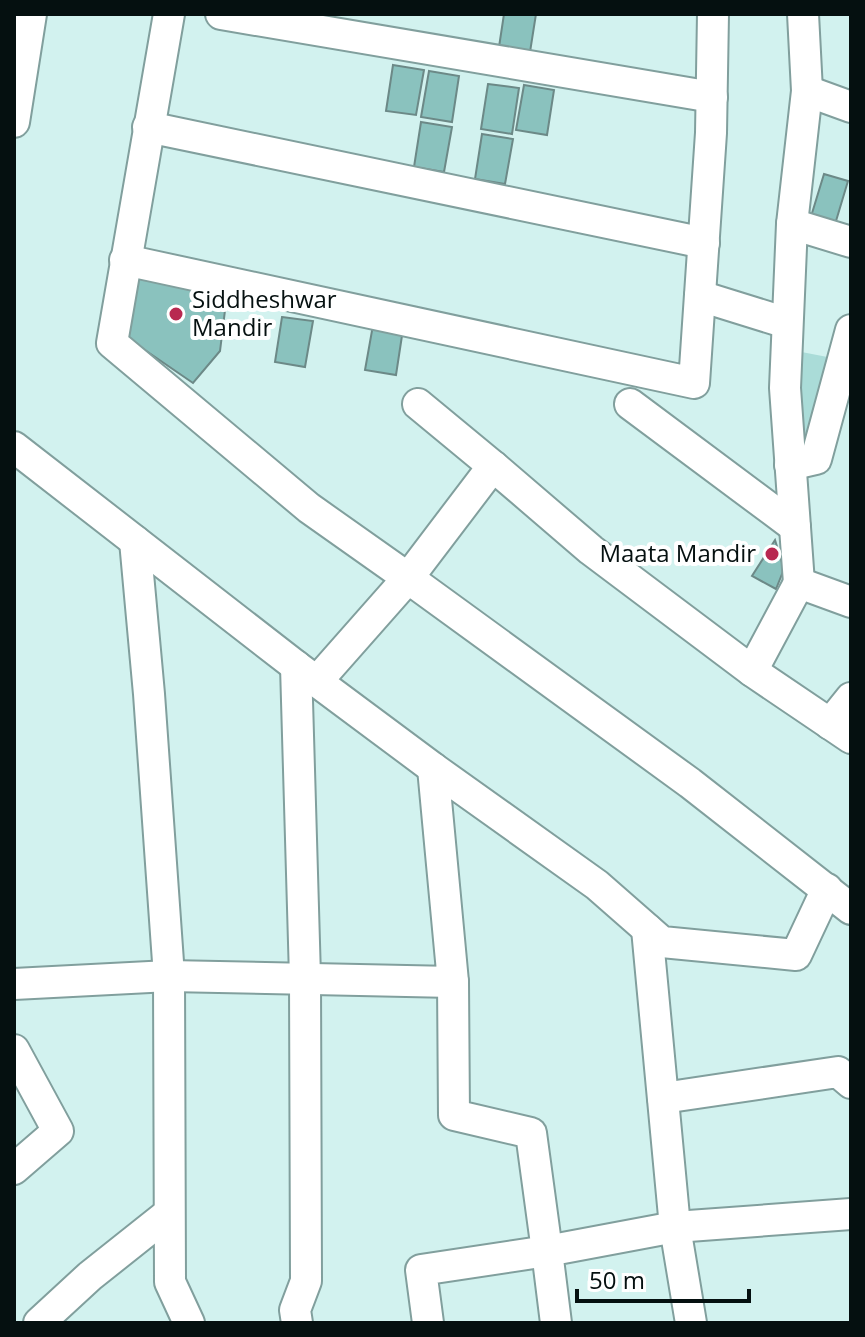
<svg xmlns="http://www.w3.org/2000/svg" width="865" height="1337" font-family="'Open Sans',sans-serif">
<rect width="100%" height="100%" fill="#d2f2ef"/>
<path fill="#aadcd8" d="M786,349L843,360L816,459L790,465Z"/>
<g fill="#8ac2be" stroke="#6c8987" stroke-width="2">
<path d="M504,14H536L530,52L499,47Z"/>
<path d="M393,65L424,70L416,115L386,111Z"/>
<path d="M429,71L459,76L452,122L421,117Z"/>
<path d="M488,84L519,88L512,134L481,129Z"/>
<path d="M524,85L554,90L547,135L516,130Z"/>
<path d="M421,122L452,127L444,172L414,167Z"/>
<path d="M482,134L513,139L505,184L475,179Z"/>
<path d="M824,174L848,181L833,231L809,223Z"/>
<path d="M135,273L227,294L220,351L193,383L123,335Z"/>
<path d="M282,317L313,321L305,367L275,362Z"/>
<path d="M373,325L403,329L396,375L365,370Z"/>
<path d="M775,540L784,569L776,589L752,576Z"/>
</g>
<g fill="none" stroke-linecap="round" stroke-linejoin="round">
<g stroke="#819f9d" stroke-width="34">
<g id="minor">
<path d="M169,14L112,343L309,508L408,578L493,466L591,550L752,671L799,583L851,602"/>
<path d="M221,14L712,97"/>
<path d="M807,91L851,107"/>
<path d="M14,122L31,14"/>
<path d="M148,127L704,243"/>
<path d="M792,224L851,242"/>
<path d="M125,260L694,383L711,133L713,14"/>
<path d="M700,296L787,323"/>
<path d="M418,404L493,466"/>
<path d="M630,404L795,527"/>
<path d="M14,447L296,666L433,768"/>
<path d="M790,465L816,459L851,330"/>
<path d="M135,541L149,694L169,976L170,1282L189,1323"/>
<path d="M799,583L785,388L792,224L807,91L803,14"/>
<path d="M296,666L305,977L306,1281L295,1310L297,1323"/>
<path d="M752,671L851,738"/>
<path d="M318,680L408,578L690,783L851,909"/>
<path d="M830,724L851,698"/>
<path d="M647,929L675,1227L691,1323"/>
<path d="M14,984L169,976L453,982L433,768L597,885L662,942L796,955L827,889"/>
<path d="M14,1050L58,1131L14,1169"/>
<path d="M663,1098L838,1072L851,1083"/>
<path d="M39,1323L90,1276L168,1214"/>
<path d="M428,1323L421,1270L547,1251L531,1133L454,1115L453,982"/>
<path d="M556,1323L547,1251L675,1227L851,1214"/>
</g>
</g>
<use href="#minor" stroke="#fff" stroke-width="30"/>
</g>
<g fill="#b82850" stroke="#fff" stroke-width="3">
<circle cx="176" cy="314" r="8"/>
<circle cx="772" cy="554" r="8"/>
</g>
<g text-anchor="middle" stroke-width="8" stroke-linejoin="round" paint-order="stroke">
<g font-size="24" fill="#051010" stroke="#fff" text-anchor="start">
<text x="192" y="308">Siddheshwar<tspan x="192" dy="28">Mandir</tspan></text>
<text x="756" y="562" text-anchor="end">Maata Mandir</text>
</g>
</g>
<rect width="865" height="1337" fill="none" stroke="#051010" stroke-width="32"/>
<path d="M577 1289v12h172v-12" fill="none" stroke="#051010" stroke-width="4"/>
<text x="589" y="1289" font-size="24" fill="#051010" stroke="#ffffff" stroke-width="6" paint-order="stroke">50 m</text>
</svg>
